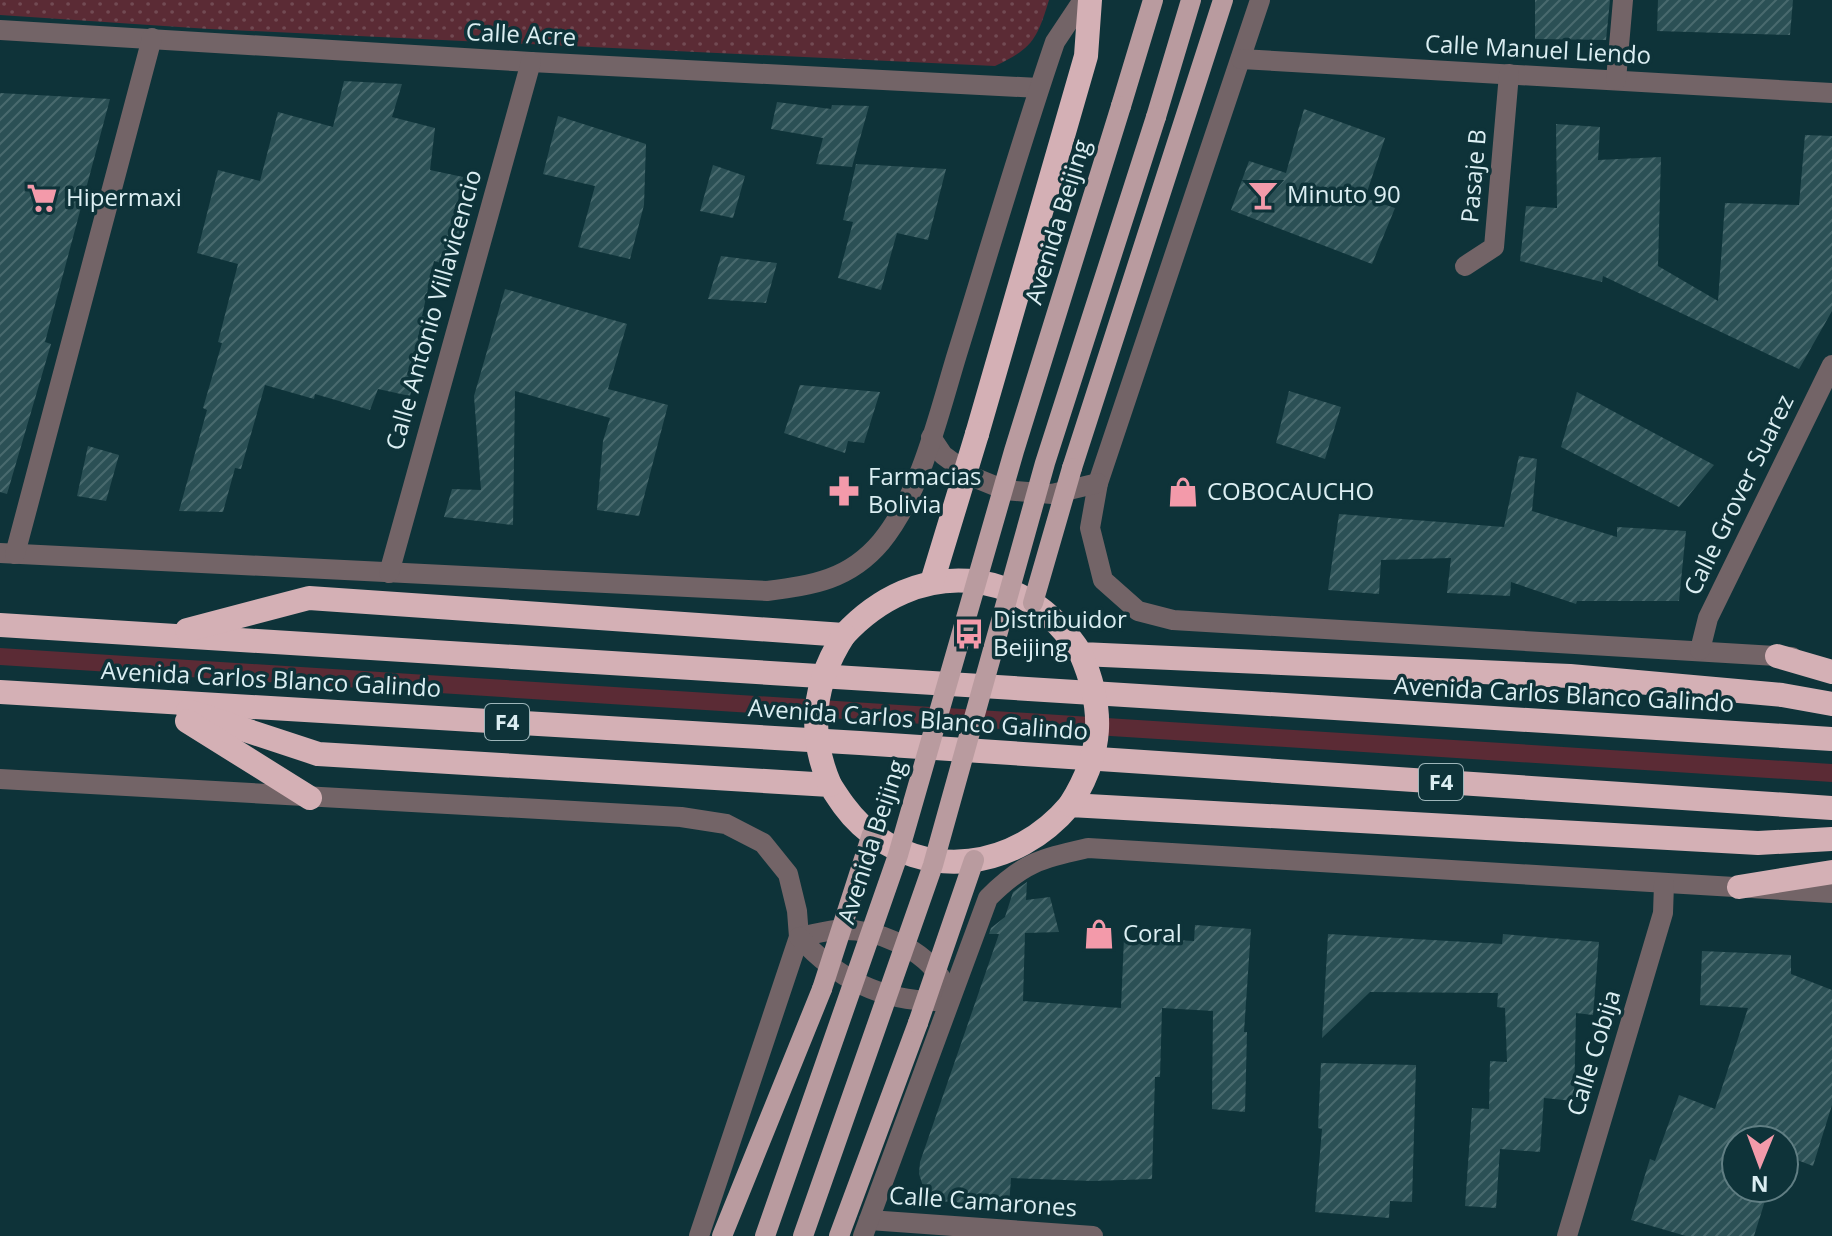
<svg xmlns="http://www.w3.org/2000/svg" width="1832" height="1236" font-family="'Open Sans',sans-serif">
<defs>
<pattern id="park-dots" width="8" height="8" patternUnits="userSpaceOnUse" patternTransform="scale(2)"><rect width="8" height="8" fill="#5b2b35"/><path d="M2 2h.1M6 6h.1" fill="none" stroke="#724a53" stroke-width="1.8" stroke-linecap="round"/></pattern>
<pattern id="building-hatch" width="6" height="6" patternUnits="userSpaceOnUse" patternTransform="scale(2)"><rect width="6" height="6" fill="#2b5055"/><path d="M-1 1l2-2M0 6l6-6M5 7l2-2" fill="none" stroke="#496a6e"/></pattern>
</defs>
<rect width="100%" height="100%" fill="#0e3339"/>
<path fill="#5b2b35" d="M0,648L1832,764V782L0,665Z"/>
<path fill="url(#park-dots)" d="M0,0H1049C1037,39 1033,48 995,66L209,29L0,15Z"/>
<g fill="url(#building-hatch)">
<path d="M1535,0H1610L1606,40L1535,39Z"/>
<path d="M1658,0H1793L1790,35L1657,31Z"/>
<path d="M344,81L402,84L392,117L435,128L430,170L463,177L454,220L465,223L451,266L434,261L422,316L432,319L410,396L378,389L370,410L315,394L314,399L265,385L241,469L235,468L223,512L179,511L207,410L203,408L222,343L218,342L238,264L197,253L218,170L260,181L278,112L333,127Z"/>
<path d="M0,93L110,99L45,342L51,344L7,494L0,492Z"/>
<path d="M777,102L831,109L832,105L869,106L852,167L816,164L823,138L771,129Z"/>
<path d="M1304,109L1385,138L1365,198L1395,208L1372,264L1231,210L1249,161L1286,173Z"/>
<path d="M558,116L646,144L644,205L630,259L578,247L595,186L543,174Z"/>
<path d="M1556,124L1600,127L1598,160L1661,157L1658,266L1718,301L1725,203L1799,205L1805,135L1832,136V311L1799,369L1603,276L1602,282L1520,261L1526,206L1557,208Z"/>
<path d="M856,164L946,169L928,240L897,233L881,290L838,278L853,222L843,220Z"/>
<path d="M713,165L745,176L733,218L700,211Z"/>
<path d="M721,256L777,263L766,303L708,299Z"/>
<path d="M505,289L627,324L608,389L668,405L639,516L597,510L603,441L610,418L515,391L513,525L444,517L452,489L481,490L474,396Z"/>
<path d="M800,385L880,392L864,443L848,441L845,453L784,433Z"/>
<path d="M1289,391L1341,407L1325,459L1276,443Z"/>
<path d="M1577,392L1714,465L1679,507L1561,447Z"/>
<path d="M88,446L119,455L106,501L77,496Z"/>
<path d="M1519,456L1537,459L1532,511L1617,537V527L1686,531L1679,601H1577L1576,604L1511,582L1510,596L1447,593L1451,558L1381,560L1379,594L1328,590L1339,514L1504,527Z"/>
<path d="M1027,882L1026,900L1050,897L1059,932L1025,933L1023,1001L1121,1008L1124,937L1194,941L1195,925L1251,929L1244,1032H1247L1245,1112L1212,1109L1213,1011L1162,1008L1160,1077H1155L1152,1179L1092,1181L1011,1178L1009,1206L938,1201L924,1189L919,1174L920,1162L999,934H989L991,928L1005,917L1013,892Z"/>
<path d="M1328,934L1502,944L1503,934L1599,942L1593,1015L1576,1013L1574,1101L1544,1098L1540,1152L1500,1149L1496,1208L1465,1206L1472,1108L1489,1109L1490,1061L1507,1062L1505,1008L1497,1007L1498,993L1370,992L1322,1038Z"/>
<path d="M1702,951L1791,955V974L1832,990V1105L1813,1166L1784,1155V1140H1736V1188H1769L1754,1236H1686L1631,1220L1650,1159L1655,1161L1679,1095L1715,1109L1748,1008L1700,1005Z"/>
<path d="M1321,1063L1416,1065L1412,1202L1390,1201L1389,1218L1315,1212L1322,1129L1318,1128Z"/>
</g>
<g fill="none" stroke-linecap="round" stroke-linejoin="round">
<g stroke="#736467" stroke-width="20">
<path d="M1260,0L1098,483L1090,528L1103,580L1138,611L1173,620L1792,657"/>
<path d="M0,30L531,62L1039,88"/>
<path d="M1241,59L1832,93"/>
<path d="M1616,80L1623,0"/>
<path d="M1465,266L1494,247L1509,74"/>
<path d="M931,437L943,455L973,477L1005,490L1052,494L1098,483"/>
<path d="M0,553L767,591C813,585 849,580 881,542C922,492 939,412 958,351C990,248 1020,144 1055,42L1083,0"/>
<path d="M15,554L152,38"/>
<path d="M389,573L531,62"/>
<path d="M1700,650L1708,618L1832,365"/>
<path d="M0,779L681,817L726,824L763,843L788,874L797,911L799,937L699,1236"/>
<path d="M799,937C811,935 824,931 836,930C877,928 924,948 944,983"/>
<path d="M799,937C837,979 882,1002 939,1001"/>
<path d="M869,1220L1093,1236"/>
<path d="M863,1236L988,898C1024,862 1040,859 1088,848L1832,893"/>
<path d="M1567,1236L1663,913L1664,884"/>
</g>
<g stroke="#b99b9f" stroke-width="20">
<path d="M1121,106L1153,0"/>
<path d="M1156,117L1191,0"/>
<path d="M1072,468L1223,0"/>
<path d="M722,1236L822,989"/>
<path d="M839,1236L918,1023"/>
</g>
<g stroke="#d4b0b5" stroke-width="24">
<path d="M977,434L1086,56L1090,0"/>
<path d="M0,625L1832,739"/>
<path d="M187,630L309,598L844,635C916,557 1023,562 1081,654L1570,676L1782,695L1832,704"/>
<path d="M1777,656L1832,672"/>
<path d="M0,692L860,743L1832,808"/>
<path d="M188,711L318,754L830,785C839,799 848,813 861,825C926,883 1016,869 1070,805L1758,843L1832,839"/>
<path d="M187,721L310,798"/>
<path d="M1739,887L1832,872"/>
</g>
<g stroke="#b99b9f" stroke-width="20">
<path d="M1033,603L1072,468"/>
<path d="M822,989L872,834"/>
<path d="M918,1023L974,860"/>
<path d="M765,1236L898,855L1014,451L1121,106"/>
<path d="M803,1236L933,865L1045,463L1156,117"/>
</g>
<g stroke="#d4b0b5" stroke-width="24">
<path d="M932,582L977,434"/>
<path d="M830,785C807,732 813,683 844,635"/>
<path d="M1070,805C1103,753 1105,710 1081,654"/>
</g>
</g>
<defs>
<g id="bar-bare" transform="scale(2.4)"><path d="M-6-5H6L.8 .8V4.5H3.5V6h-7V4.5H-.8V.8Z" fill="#f39aaa" stroke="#0e3339" stroke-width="2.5" paint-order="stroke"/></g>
<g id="supermarket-bare" transform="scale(2.4)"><path d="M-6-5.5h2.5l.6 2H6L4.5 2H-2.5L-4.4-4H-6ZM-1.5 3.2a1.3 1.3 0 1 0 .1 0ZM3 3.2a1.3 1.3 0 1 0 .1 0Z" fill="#f39aaa" stroke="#0e3339" stroke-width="2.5" paint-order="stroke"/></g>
<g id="pharmacy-bare" transform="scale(2.4)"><path d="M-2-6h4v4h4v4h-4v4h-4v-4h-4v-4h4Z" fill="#f39aaa" stroke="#0e3339" stroke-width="2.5" paint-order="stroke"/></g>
<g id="shop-bare" transform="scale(2.4)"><path d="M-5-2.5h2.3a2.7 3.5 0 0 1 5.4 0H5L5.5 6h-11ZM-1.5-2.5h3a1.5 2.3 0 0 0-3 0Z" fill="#f39aaa" stroke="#0e3339" stroke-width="2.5" paint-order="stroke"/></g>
<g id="bus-bare" transform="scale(2.4)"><path d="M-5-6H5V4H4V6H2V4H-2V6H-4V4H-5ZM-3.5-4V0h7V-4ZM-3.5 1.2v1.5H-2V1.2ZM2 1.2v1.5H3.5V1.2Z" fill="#f39aaa" stroke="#0e3339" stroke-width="2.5" paint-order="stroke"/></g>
</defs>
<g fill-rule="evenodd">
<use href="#bar-bare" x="1263" y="195"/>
<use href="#supermarket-bare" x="42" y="198"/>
<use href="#pharmacy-bare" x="844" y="491"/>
<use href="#shop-bare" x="1183" y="492"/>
<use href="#bus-bare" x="969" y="634"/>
<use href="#shop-bare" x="1099" y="934"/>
</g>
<g text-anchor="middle" stroke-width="7" stroke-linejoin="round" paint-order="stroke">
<g fill="#0e3339" stroke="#9eb6ba" stroke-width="2">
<rect x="485" y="704" width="44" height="36" rx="6"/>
<rect x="1419" y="764" width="44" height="36" rx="6"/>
</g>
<g font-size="22" font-weight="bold" fill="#dbeef2">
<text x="507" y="730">F4</text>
<text x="1441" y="790">F4</text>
</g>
<g font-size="24" fill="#dbeef2" stroke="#0e3339">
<text transform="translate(521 35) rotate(3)" y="8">Calle Acre</text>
<text transform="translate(1538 50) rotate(3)" y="8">Calle Manuel Liendo</text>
<text transform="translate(1474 176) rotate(-85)" y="8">Pasaje B</text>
<text transform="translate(1058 222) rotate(-73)" y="8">Avenida Beijing</text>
<text transform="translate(434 310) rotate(-74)" y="8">Calle Antonio Villavicencio</text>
<text transform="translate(1739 495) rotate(-64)" y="8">Calle Grover Suarez</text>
<text transform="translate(271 680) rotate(3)" y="8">Avenida Carlos Blanco Galindo</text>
<text transform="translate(1564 695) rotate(3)" y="8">Avenida Carlos Blanco Galindo</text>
<text transform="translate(918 720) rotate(4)" y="8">Avenida Carlos Blanco Galindo</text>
<text transform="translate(872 842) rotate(-72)" y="8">Avenida Beijing</text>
<text transform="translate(1594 1053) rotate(-73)" y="8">Calle Cobija</text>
<text transform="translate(983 1202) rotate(4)" y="8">Calle Camarones</text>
</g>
<g font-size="24" fill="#dbeef2" stroke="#0e3339" text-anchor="start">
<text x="1287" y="203">Minuto 90</text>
<text x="66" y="206">Hipermaxi</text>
<text x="868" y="485">Farmacias<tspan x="868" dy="28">Bolivia</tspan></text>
<text x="1207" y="500">COBOCAUCHO</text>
<text x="993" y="628">Distribuidor<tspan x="993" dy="28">Beijing</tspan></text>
<text x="1123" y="942">Coral</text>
</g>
</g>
<g transform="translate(1760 1164) rotate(181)"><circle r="38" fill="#0e3339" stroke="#607e83" stroke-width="2"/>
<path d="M0-6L14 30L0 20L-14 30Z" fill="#f39aaa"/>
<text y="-12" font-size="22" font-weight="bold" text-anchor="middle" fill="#dbeef2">N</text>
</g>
</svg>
